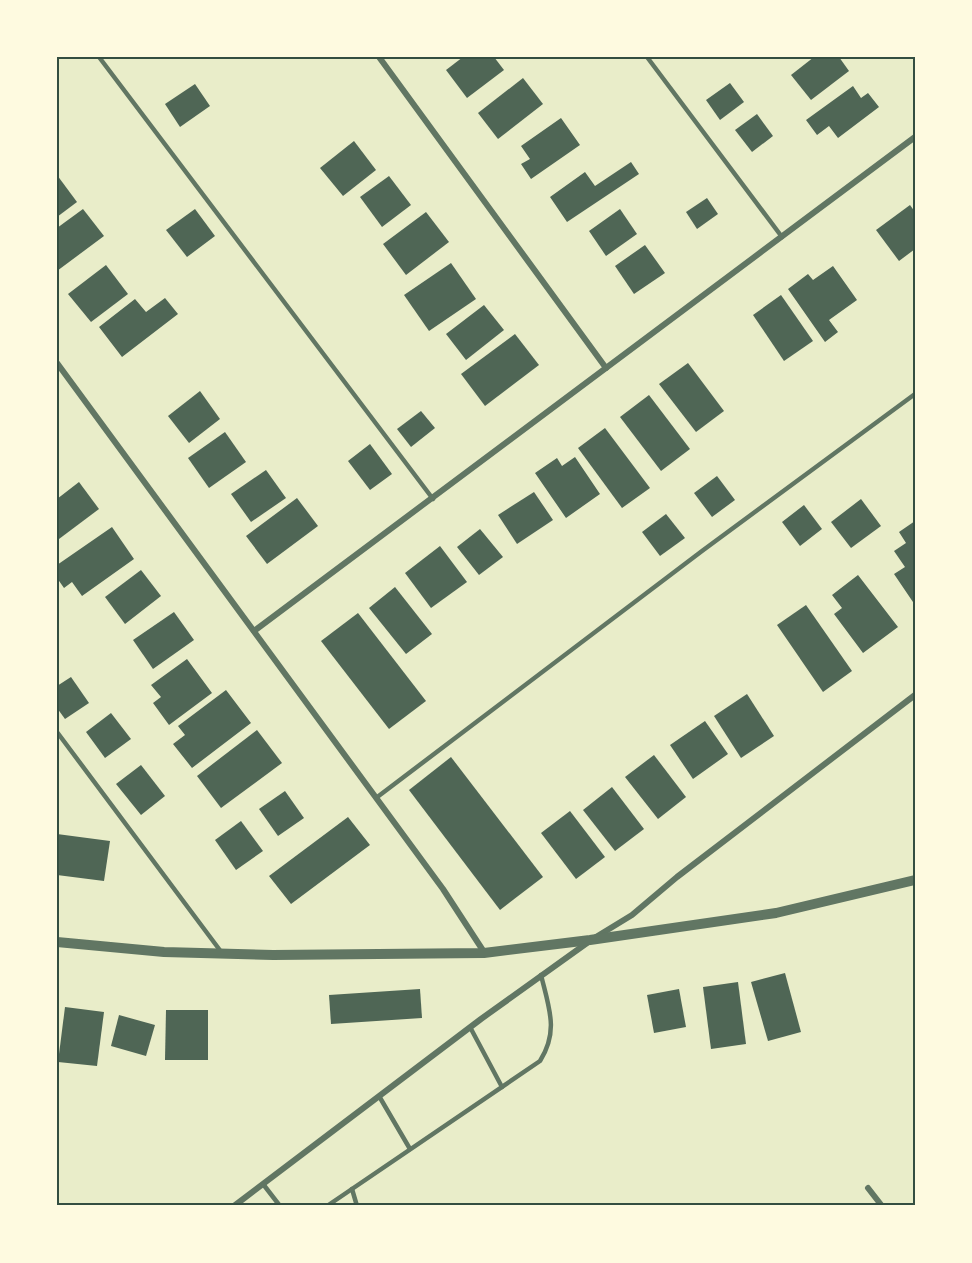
<svg xmlns="http://www.w3.org/2000/svg" width="972" height="1263" font-family="Manrope,sans-serif">
<rect width="100%" height="100%" fill="#e9edc9"/>
<g fill="#4f6655">
<path d="M463,57H494L504,70L467,98L446,70Z"/>
<path d="M814,57H839L849,71L811,100L791,75Z"/>
<path d="M523,78L543,104L498,139L478,113Z"/>
<path d="M730,83L744,102L720,120L706,100Z"/>
<path d="M195,84L210,106L180,127L165,104Z"/>
<path d="M853,86L861,98L868,93L879,107L838,138L829,126L817,135L806,120Z"/>
<path d="M757,114L773,136L752,152L735,130Z"/>
<path d="M561,118L580,145L531,179L521,164L530,159L521,146Z"/>
<path d="M354,141L376,170L343,196L320,168Z"/>
<path d="M631,162L639,174L567,222L550,197L585,172L595,186Z"/>
<path d="M57,175L77,202L57,217Z"/>
<path d="M389,176L411,205L382,227L360,197Z"/>
<path d="M707,198L718,214L697,229L686,212Z"/>
<path d="M910,205L915,212V249L899,261L876,230Z"/>
<path d="M83,209L104,236L57,271V228Z"/>
<path d="M195,209L215,236L187,257L166,230Z"/>
<path d="M620,209L637,234L606,256L589,231Z"/>
<path d="M426,212L449,242L406,275L383,244Z"/>
<path d="M645,245L665,273L634,294L615,266Z"/>
<path d="M451,263L476,299L429,331L404,295Z"/>
<path d="M106,265L128,294L91,322L68,294Z"/>
<path d="M833,266L857,300L829,320L838,332L825,342L788,289L808,274L813,280Z"/>
<path d="M781,295L813,341L784,361L753,315Z"/>
<path d="M165,298L178,314L122,357L99,327L135,299L146,312Z"/>
<path d="M484,305L504,330L466,360L446,334Z"/>
<path d="M515,334L539,365L485,406L461,374Z"/>
<path d="M688,363L724,411L696,432L659,384Z"/>
<path d="M200,391L220,419L189,443L168,416Z"/>
<path d="M649,395L690,449L661,471L620,417Z"/>
<path d="M421,411L435,428L411,447L397,429Z"/>
<path d="M605,428L650,488L622,508L578,448Z"/>
<path d="M225,432L246,462L209,488L188,458Z"/>
<path d="M370,444L392,474L370,490L348,461Z"/>
<path d="M575,457L600,494L566,518L535,473L557,458L562,466Z"/>
<path d="M266,470L286,498L251,522L231,494Z"/>
<path d="M717,476L735,500L712,517L694,493Z"/>
<path d="M79,482L99,509L59,539L57,536V499Z"/>
<path d="M534,492L553,520L517,544L498,515Z"/>
<path d="M297,498L318,526L267,564L246,536Z"/>
<path d="M861,499L881,526L851,548L831,522Z"/>
<path d="M804,505L822,529L800,546L782,522Z"/>
<path d="M666,514L685,538L660,556L642,532Z"/>
<path d="M915,521V605L894,574L905,567L894,551L906,543L899,532Z"/>
<path d="M112,527L134,559L82,596L72,582L64,588L57,578V565Z"/>
<path d="M480,529L503,557L479,575L457,547Z"/>
<path d="M440,546L467,582L431,608L405,573Z"/>
<path d="M141,570L161,596L125,624L105,597Z"/>
<path d="M858,575L898,627L863,653L834,614L842,608L832,595Z"/>
<path d="M395,587L432,634L406,654L369,608Z"/>
<path d="M806,605L852,671L823,692L777,625Z"/>
<path d="M174,612L194,640L153,669L133,640Z"/>
<path d="M358,613L426,701L389,729L321,641Z"/>
<path d="M187,659L212,693L169,725L153,703L161,697L151,685Z"/>
<path d="M71,677L89,703L65,719L57,708V686Z"/>
<path d="M226,690L251,723L192,768L173,744L185,735L178,726Z"/>
<path d="M747,694L774,736L741,758L714,716Z"/>
<path d="M111,713L131,739L105,758L86,732Z"/>
<path d="M705,721L728,754L693,779L670,745Z"/>
<path d="M257,730L282,763L221,808L197,776Z"/>
<path d="M654,755L686,797L658,819L625,777Z"/>
<path d="M451,757L543,877L500,910L409,790Z"/>
<path d="M141,765L165,796L141,815L116,784Z"/>
<path d="M612,787L644,829L615,851L583,810Z"/>
<path d="M285,791L304,818L278,836L259,809Z"/>
<path d="M570,811L605,857L576,879L541,833Z"/>
<path d="M348,817L370,845L291,904L269,876Z"/>
<path d="M241,821L263,851L236,870L215,840Z"/>
<path d="M57,834L110,841L104,881L57,875Z"/>
<path d="M785,973L801,1032L768,1041L751,982Z"/>
<path d="M738,982L746,1044L711,1049L703,987Z"/>
<path d="M420,989L422,1018L331,1024L329,995Z"/>
<path d="M679,989L686,1027L654,1033L647,995Z"/>
<path d="M65,1007L104,1012L97,1066L58,1062Z"/>
<path d="M166,1010H208V1060H165Z"/>
<path d="M119,1015L155,1025L146,1056L111,1046Z"/>
</g>
<g fill="none" stroke-linecap="round" stroke-linejoin="round">
<g stroke="#617663" stroke-width="4.5">
<path d="M99,57L433,499"/>
<path d="M647,57L782,237"/>
<path d="M57,732L222,953"/>
<path d="M376,798L702,551L915,394"/>
<path d="M470,1027L502,1087"/>
<path d="M379,1096L410,1149"/>
<path d="M263,1184L280,1206"/>
<path d="M352,1189L357,1206"/>
<path d="M327,1206L540,1061C559,1031 549,1008 541,975"/>
</g>
<g stroke="#617663" stroke-width="6">
<path d="M379,57L606,368"/>
<path d="M57,363L443,889L484,952"/>
<path d="M254,631L915,137"/>
<path d="M596,937L632,915L677,877L915,695"/>
<path d="M868,1188L882,1206"/>
<path d="M234,1206L481,1019L587,943"/>
</g>
<path stroke="#617663" stroke-width="10" d="M57,942L164,952L273,955L484,953L590,940L776,913L915,880"/>
</g>
<rect width="972" height="1263" fill="none" stroke="#fefae0" stroke-width="117"/>
<rect x="58" y="58" width="856" height="1146" fill="none" stroke="#344e41" stroke-width="2"/>
</svg>
